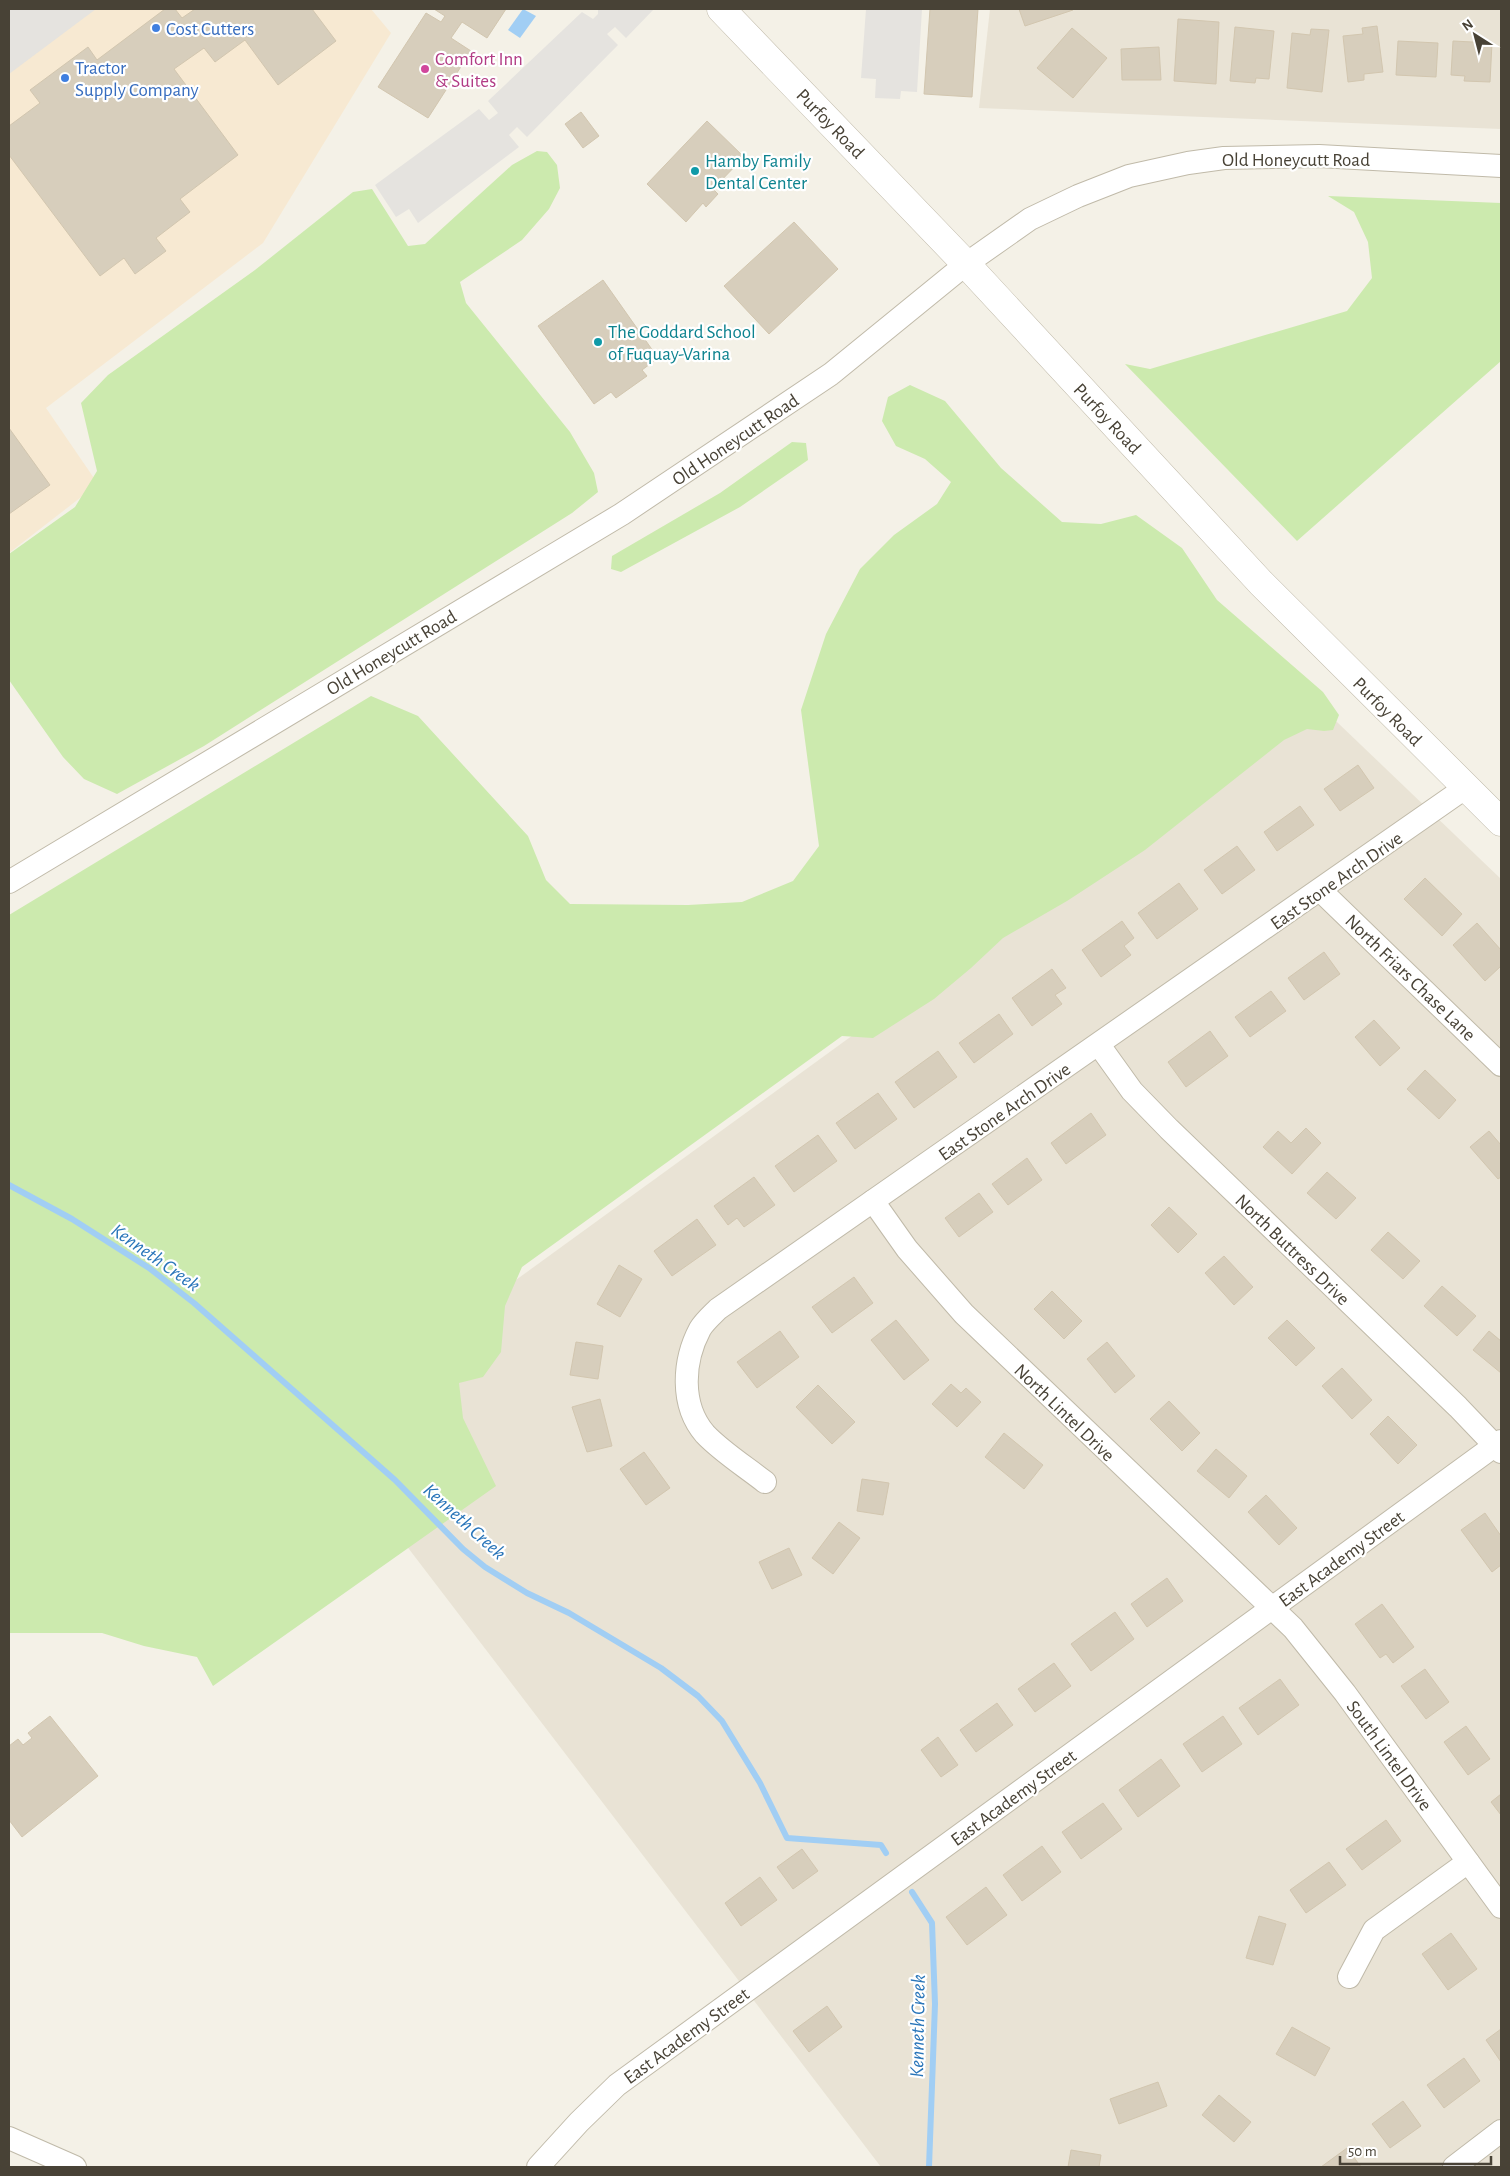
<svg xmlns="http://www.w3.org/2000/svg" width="1510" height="2176" font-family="'Alegreya Sans',sans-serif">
<rect width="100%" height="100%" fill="#f4f1e7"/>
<g fill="#e9e3d5">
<path d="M990,9H1501V129L979,108Z"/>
<path d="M1314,700L1501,879V2167H881L315,1426Z"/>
</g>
<path fill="#f7e9d2" d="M9,9H371L391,33L263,243L46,408L98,484L9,553Z"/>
<g fill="#cceaae">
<path d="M537,151L547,152L557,165L560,188L549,209L522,240L460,282L466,303L570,432L594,473L598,492L572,513L204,746L117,794L84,779L63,757L9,680V554L75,507L97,471L81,403L108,375L255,270L353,192L372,189L408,246L425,244L512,165Z"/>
<path d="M1328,196L1501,203V361L1297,541L1125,364L1150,369L1347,311L1372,278L1368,242L1354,212Z"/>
<path d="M910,385L945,401L1001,468L1062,522L1101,524L1136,515L1182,548L1217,600L1323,692L1339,715L1333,730L1324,731L1307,729L1284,740L1145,850L1067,901L1003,938L971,968L934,999L873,1038L842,1036L522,1267L505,1306L501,1352L483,1377L459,1383L463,1418L496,1486L213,1686L197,1657L144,1646L102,1633H9V915L371,696L418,716L528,836L546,880L570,904L688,905L742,902L793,881L819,846L801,710L826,634L860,569L894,535L937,504L951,482L925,459L896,446L882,421L888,397Z"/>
<path d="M792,442L806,443L808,460L740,507L621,572L611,569L612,556L720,493Z"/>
</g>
<g fill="#e5e3df">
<path d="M9,9H96L9,74Z"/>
<path d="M598,9H654L626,38L615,27L607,34L618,45L527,137L517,127L509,135L519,147L418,223L409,209L396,217L375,185L479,109L489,120L498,113L488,101L582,12L593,19L598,14Z"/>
<path d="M866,9H922L917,92L901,91L900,99L875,98L876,79L861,78Z"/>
</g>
<path fill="#a1cef4" d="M523,9L536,16L520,38L508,30Z"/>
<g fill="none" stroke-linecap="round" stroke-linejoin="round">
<g stroke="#a1cef4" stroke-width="6">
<path d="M9,1185L72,1219L149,1268L194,1303L395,1480L463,1549L485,1567L527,1593L569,1613L661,1668L698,1696L722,1721L760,1783L787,1838L881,1845L886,1853"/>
<path d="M912,1892L932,1923L935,2004L929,2167"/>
</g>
</g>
<g fill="#d7cebc" stroke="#d2c6af">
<path d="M165,9H175L182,18L195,9H312L336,41L278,85L245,40L215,62L204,48L174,69L238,155L180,199L190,212L156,238L166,251L135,274L124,258L100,276L9,155V126L40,103L30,90L88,47L97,60Z"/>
<path d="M434,9H506L487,38L462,22L451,38L471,51L428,118L378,87L426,13L441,22L445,16Z"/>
<path d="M930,9H978L972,97L924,94Z"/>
<path d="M1019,9H1072L1073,10L1025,26Z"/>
<path d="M1178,19L1219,22L1216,84L1174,81Z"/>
<path d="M1377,26L1383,72L1364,74V80L1348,82L1343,36L1363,34L1362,28Z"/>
<path d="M1235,27L1274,31L1269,79L1256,78L1255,83L1230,81Z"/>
<path d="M1072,28L1107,58L1073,98L1037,68Z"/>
<path d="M1311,29L1329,30L1322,92L1287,88L1292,33L1310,35Z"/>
<path d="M1398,41L1438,43L1436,77L1396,75Z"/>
<path d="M1453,41L1492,43L1490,82L1464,81L1465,76L1451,75Z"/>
<path d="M1159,47L1161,80H1122L1121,49Z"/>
<path d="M581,112L599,136L583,148L565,124Z"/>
<path d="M707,121L744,157L713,189L718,194L706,207L703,203L686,222L647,184Z"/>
<path d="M794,222L838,269L769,334L724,286Z"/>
<path d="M603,280L658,358L642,370L647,376L616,398L611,392L594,404L538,326Z"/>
<path d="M9,428L50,485L9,514Z"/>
<path d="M1358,765L1374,788L1340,811L1324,789Z"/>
<path d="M1300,806L1314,825L1277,851L1264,832Z"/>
<path d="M1237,846L1255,870L1222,894L1204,870Z"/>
<path d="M1425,878L1462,914L1442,936L1404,899Z"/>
<path d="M1179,883L1198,909L1157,939L1138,913Z"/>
<path d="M1122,921L1134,938L1124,946L1131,955L1101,977L1082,950Z"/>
<path d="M1477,923L1501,950V966L1485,981L1453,945Z"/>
<path d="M1324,952L1340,974L1304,1000L1288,978Z"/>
<path d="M1052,969L1066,988L1055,995L1062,1004L1032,1026L1012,998Z"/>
<path d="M1271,991L1286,1011L1250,1037L1235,1017Z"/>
<path d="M999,1014L1013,1034L974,1063L959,1043Z"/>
<path d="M1374,1020L1400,1048L1380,1066L1355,1037Z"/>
<path d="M1210,1031L1228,1056L1186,1087L1168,1062Z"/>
<path d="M938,1051L957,1077L914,1108L895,1082Z"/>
<path d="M1425,1070L1456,1100L1439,1119L1407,1089Z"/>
<path d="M878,1093L897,1119L855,1149L836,1123Z"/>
<path d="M1091,1113L1106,1135L1066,1164L1051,1143Z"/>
<path d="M1306,1128L1321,1143L1292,1174L1263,1147L1278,1131L1291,1143Z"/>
<path d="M1489,1131L1501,1145V1177L1498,1179L1470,1147Z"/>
<path d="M818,1135L837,1161L794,1192L775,1166Z"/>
<path d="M1027,1158L1042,1180L1008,1205L992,1184Z"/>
<path d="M1327,1172L1356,1198L1336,1219L1307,1193Z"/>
<path d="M754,1177L775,1205L744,1227L737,1218L728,1225L714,1206Z"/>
<path d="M979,1193L993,1212L959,1237L945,1218Z"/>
<path d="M1169,1207L1197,1234L1178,1253L1151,1225Z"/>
<path d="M697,1219L716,1245L672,1276L654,1251Z"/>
<path d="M1388,1232L1420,1261L1403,1279L1371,1250Z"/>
<path d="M1224,1256L1253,1287L1234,1305L1205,1273Z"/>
<path d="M619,1265L642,1279L620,1317L597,1304Z"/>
<path d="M854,1277L873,1303L832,1333L812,1307Z"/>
<path d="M1442,1286L1476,1316L1457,1336L1424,1306Z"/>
<path d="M1052,1291L1082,1321L1064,1339L1034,1309Z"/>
<path d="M896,1320L929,1360L904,1380L871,1340Z"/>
<path d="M1287,1320L1315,1348L1296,1366L1268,1338Z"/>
<path d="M780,1331L799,1357L757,1388L737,1362Z"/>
<path d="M1489,1331L1501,1341V1373L1473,1350Z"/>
<path d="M576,1342L603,1346L598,1379L570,1375Z"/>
<path d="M1107,1342L1135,1376L1115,1393L1087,1359Z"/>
<path d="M1342,1368L1372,1400L1352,1419L1322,1386Z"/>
<path d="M951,1384L961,1393L966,1388L981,1402L957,1427L932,1404Z"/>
<path d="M818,1385L855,1422L832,1444L796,1407Z"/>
<path d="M600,1399L612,1446L587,1452L572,1407Z"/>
<path d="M1169,1401L1200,1433L1182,1451L1150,1419Z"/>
<path d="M1388,1416L1417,1445L1398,1464L1370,1434Z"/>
<path d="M1004,1433L1043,1465L1024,1489L985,1457Z"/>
<path d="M1216,1449L1247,1476L1229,1498L1197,1471Z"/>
<path d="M644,1452L670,1488L646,1505L620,1469Z"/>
<path d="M862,1479L889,1483L883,1515L857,1511Z"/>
<path d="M1266,1495L1297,1528L1279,1545L1248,1512Z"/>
<path d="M1485,1513L1501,1536V1565L1492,1572L1461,1530Z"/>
<path d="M839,1522L860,1538L833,1574L812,1558Z"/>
<path d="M789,1548L802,1575L772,1589L759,1562Z"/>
<path d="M1167,1578L1183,1601L1147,1627L1131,1604Z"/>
<path d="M1382,1604L1414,1647L1393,1663L1386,1654L1380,1658L1355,1624Z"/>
<path d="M1115,1612L1134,1639L1091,1671L1071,1644Z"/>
<path d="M1054,1663L1071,1686L1035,1712L1018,1689Z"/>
<path d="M1425,1669L1449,1702L1426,1719L1401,1686Z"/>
<path d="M1280,1679L1299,1705L1258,1735L1239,1708Z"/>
<path d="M997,1703L1013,1725L976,1752L960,1730Z"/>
<path d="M50,1716L98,1776L22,1837L9,1820V1746L18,1739L23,1745L32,1738L28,1733Z"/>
<path d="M1223,1716L1242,1744L1202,1772L1183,1744Z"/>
<path d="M1466,1726L1490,1759L1468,1775L1444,1742Z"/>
<path d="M938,1737L958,1765L941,1777L921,1750Z"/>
<path d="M1161,1759L1180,1786L1138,1817L1119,1790Z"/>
<path d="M1501,1794V1815L1491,1802Z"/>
<path d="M1103,1803L1122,1829L1081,1859L1062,1832Z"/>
<path d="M1386,1820L1401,1841L1362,1870L1346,1849Z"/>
<path d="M1042,1846L1061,1872L1022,1901L1003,1875Z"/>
<path d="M802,1849L818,1871L793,1889L777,1867Z"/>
<path d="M1329,1862L1346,1885L1306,1913L1290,1890Z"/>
<path d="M760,1877L777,1900L741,1926L725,1903Z"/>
<path d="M986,1887L1007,1915L967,1945L946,1917Z"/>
<path d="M1259,1916L1286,1924L1273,1965L1246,1958Z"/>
<path d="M1451,1933L1477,1969L1448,1990L1422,1954Z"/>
<path d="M827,2006L842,2027L809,2052L793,2031Z"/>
<path d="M1292,2027L1330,2048L1315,2076L1276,2054Z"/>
<path d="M1501,2029V2062L1486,2040Z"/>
<path d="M1464,2058L1480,2081L1444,2108L1427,2085Z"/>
<path d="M1158,2082L1167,2106L1119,2124L1110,2099Z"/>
<path d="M1219,2095L1251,2122L1234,2142L1202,2115Z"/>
<path d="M1403,2101L1421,2126L1390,2148L1372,2124Z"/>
<path d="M1347,2148L1361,2167H1321Z"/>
<path d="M1071,2150L1101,2155L1099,2167H1068Z"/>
</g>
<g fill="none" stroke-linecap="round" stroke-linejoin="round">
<g stroke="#c0baa9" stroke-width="24">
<g id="minor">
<path d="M9,882L622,514L831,374L966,264L1030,219L1078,196L1129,176L1188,163L1224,158L1319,156L1501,166"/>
<path d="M1320,890L1501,1065"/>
<path d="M1099,1045L1132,1091L1169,1129L1458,1407L1501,1452"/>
<path d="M873,1201L907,1249L964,1314L1293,1628L1345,1693L1501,1907"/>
<path d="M765,1482C746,1467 722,1452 705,1434C680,1405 683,1361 700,1329C704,1322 712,1315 718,1309L1465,788"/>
<path d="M1349,1977L1374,1930L1468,1862"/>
<path d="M9,2138L75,2167"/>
<path d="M538,2167L579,2122L617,2085L1501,1441"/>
<path d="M1454,2167L1501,2131"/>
</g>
</g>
<g stroke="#c0baa9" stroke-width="29">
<path id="tertiary" d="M721,9L966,264L1261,583L1501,822"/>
</g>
<use href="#minor" stroke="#fff" stroke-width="22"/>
<use href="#tertiary" stroke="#fff" stroke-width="28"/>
</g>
<g fill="#3f7fe0" stroke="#fff" stroke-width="2">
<circle cx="156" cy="28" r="5"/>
<circle cx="65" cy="78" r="5"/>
</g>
<circle fill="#d1479c" stroke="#fff" stroke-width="2" cx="425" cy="69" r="5"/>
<g fill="#0f9aa8" stroke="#fff" stroke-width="2">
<circle cx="695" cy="171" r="5"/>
<circle cx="598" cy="342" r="5"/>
</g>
<g text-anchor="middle" stroke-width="4.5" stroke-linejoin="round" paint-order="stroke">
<g font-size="19" fill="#366cbe" stroke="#fff" text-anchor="start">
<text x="166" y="35">Cost Cutters</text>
<text x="75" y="74">Tractor<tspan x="75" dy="22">Supply Company</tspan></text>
</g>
<g font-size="19" fill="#b23c85" stroke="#fff" text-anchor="start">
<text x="435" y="65">Comfort Inn<tspan x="435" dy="22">&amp; Suites</tspan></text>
</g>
<g font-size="19" fill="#484236" stroke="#fff">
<text transform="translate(831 123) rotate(46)" y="7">Purfoy Road</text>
<text x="1296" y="166">Old Honeycutt Road</text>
<text transform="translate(1108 418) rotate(47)" y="7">Purfoy Road</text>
<text transform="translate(735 439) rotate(-34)" y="7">Old Honeycutt Road</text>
<text transform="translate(391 652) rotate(-31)" y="7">Old Honeycutt Road</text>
<text transform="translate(1388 711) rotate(45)" y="7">Purfoy Road</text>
<text transform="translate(1336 880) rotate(-35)" y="7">East Stone Arch Drive</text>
<text transform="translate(1411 977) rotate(44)" y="7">North Friars Chase Lane</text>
<text transform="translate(1004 1111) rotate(-35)" y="7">East Stone Arch Drive</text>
<text transform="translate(1293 1249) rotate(44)" y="7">North Buttress Drive</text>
<text transform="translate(1065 1412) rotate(44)" y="7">North Lintel Drive</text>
<text transform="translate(1341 1558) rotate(-36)" y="7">East Academy Street</text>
<text transform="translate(1390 1755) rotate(54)" y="7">South Lintel Drive</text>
<text transform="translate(1013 1797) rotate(-36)" y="7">East Academy Street</text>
<text transform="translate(686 2035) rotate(-36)" y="7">East Academy Street</text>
</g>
<g font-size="19" fill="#0d838f" stroke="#fff" text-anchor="start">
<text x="705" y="167">Hamby Family<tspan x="705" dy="22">Dental Center</tspan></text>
<text x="608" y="338">The Goddard School<tspan x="608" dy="22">of Fuquay-Varina</tspan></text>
</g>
<g font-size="20" font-style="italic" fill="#2975b9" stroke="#fff">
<text transform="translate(156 1257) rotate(35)" y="7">Kenneth Creek</text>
<text transform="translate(465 1521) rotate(42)" y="7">Kenneth Creek</text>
<text transform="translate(917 2026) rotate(-89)" y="7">Kenneth Creek</text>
</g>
</g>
<rect width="1510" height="2176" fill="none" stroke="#484236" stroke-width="20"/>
<g transform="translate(1475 35) rotate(324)" stroke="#ffffff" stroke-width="4" paint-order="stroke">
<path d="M0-4L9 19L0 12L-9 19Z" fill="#484236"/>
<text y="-8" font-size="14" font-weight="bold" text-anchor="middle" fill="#484236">N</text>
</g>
<path d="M1340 2156v8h151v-8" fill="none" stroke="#484236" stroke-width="2.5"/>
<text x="1348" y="2156" font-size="15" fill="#484236" stroke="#ffffff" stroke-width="4" paint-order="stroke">50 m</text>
</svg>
